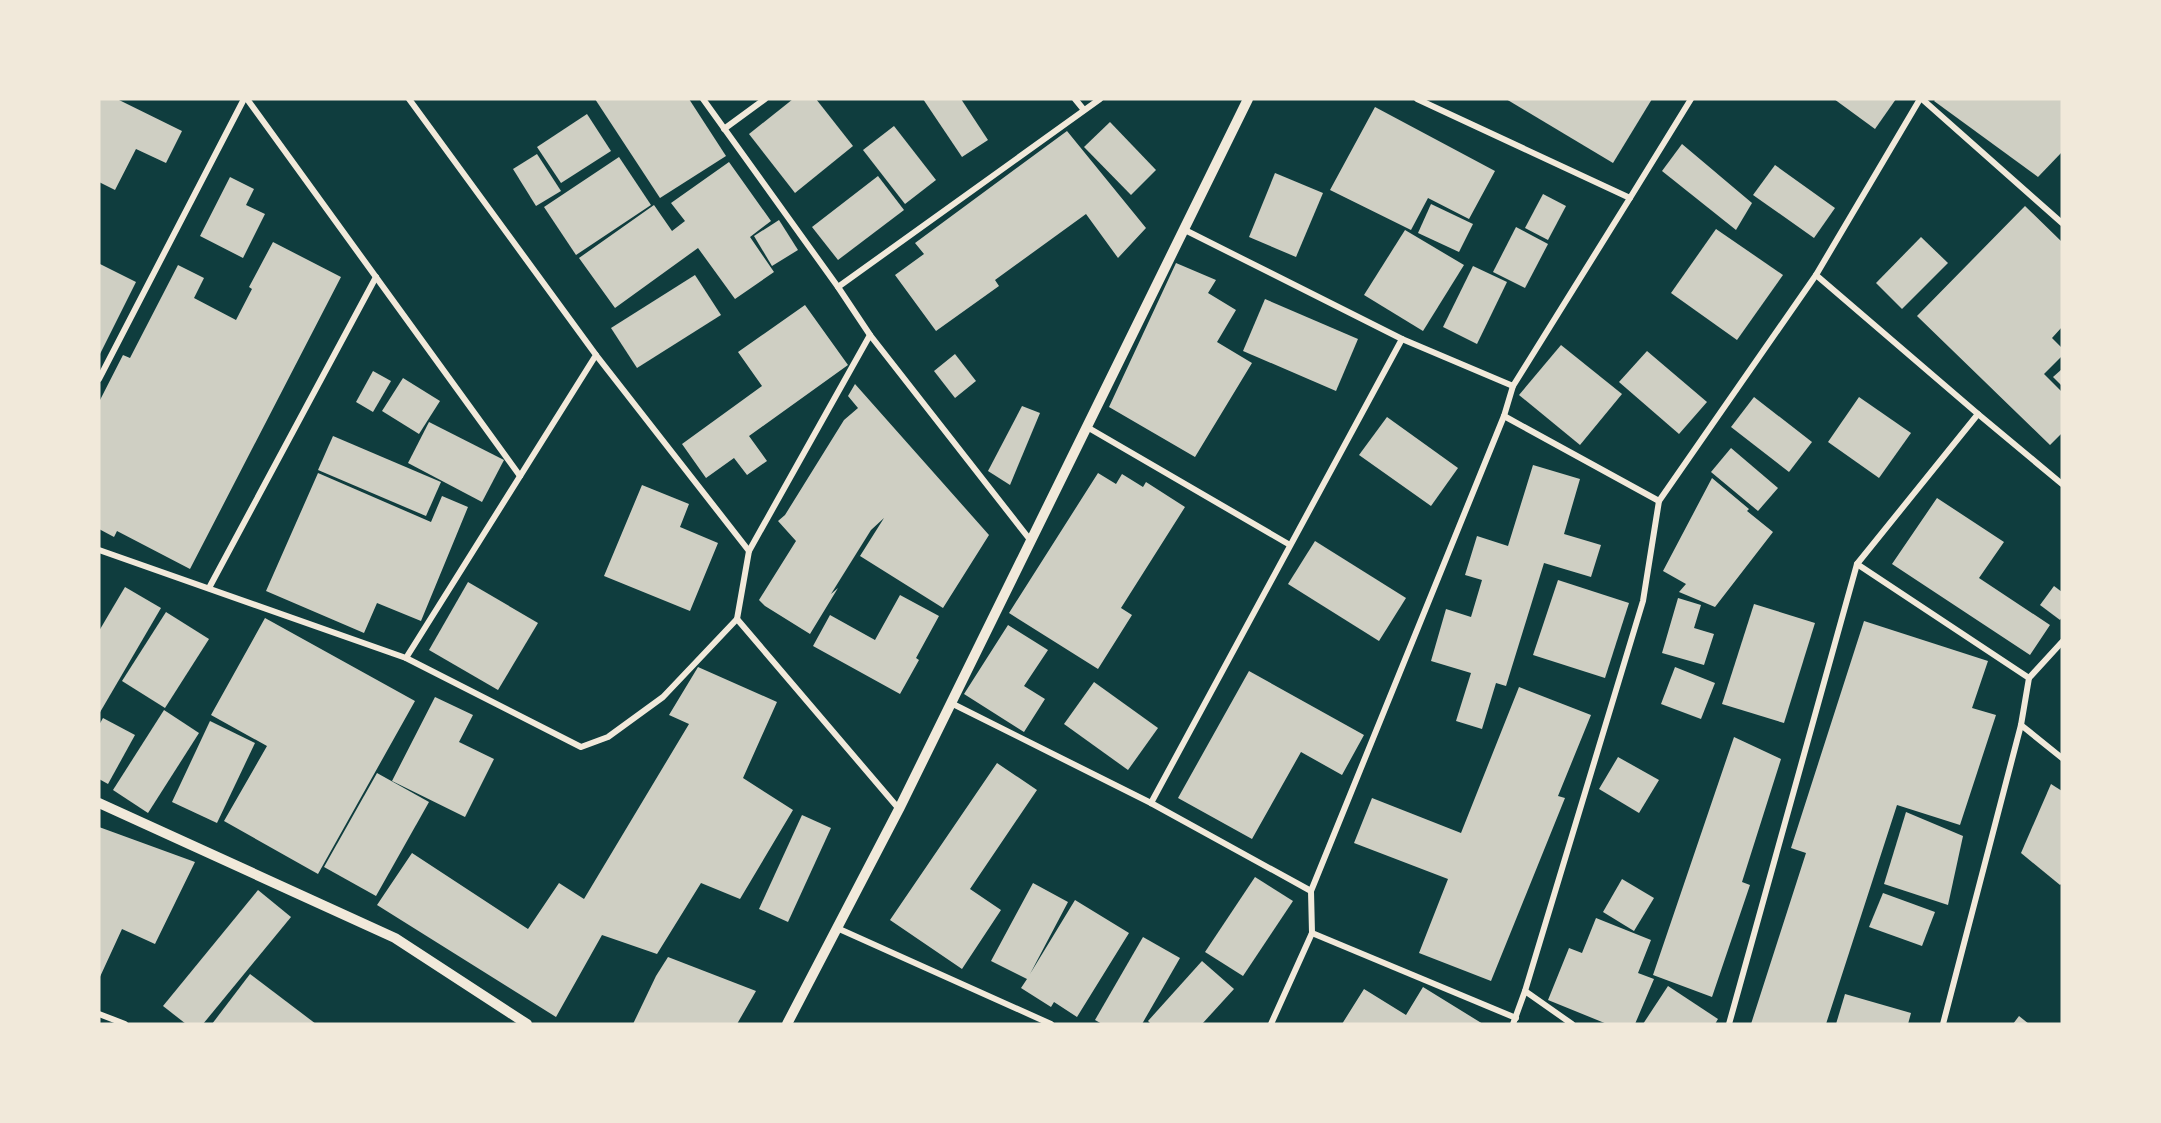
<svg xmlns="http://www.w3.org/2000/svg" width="2161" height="1123" font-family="Poppins,sans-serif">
<rect width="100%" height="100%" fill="#0f3d3e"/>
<g fill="#cfcfc3">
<path d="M99,99H117L182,131L166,163L136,149L115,190L99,182Z"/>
<path d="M595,99H689L726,156L660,198Z"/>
<path d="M793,99H816L853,146L795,193L749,134Z"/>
<path d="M923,99H961L988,140L962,157Z"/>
<path d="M1506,99H1652L1613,163Z"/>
<path d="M1834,99H1896L1875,129Z"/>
<path d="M1936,99H2062V152L2038,177L1934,101Z"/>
<path d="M1375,107L1495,171L1469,219L1428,198L1411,230L1330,190Z"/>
<path d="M587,114L611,151L561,183L537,147Z"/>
<path d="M1110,122L1156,170L1131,195L1084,147Z"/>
<path d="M894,126L936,180L905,204L863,150Z"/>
<path d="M1067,131L1146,228L1118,258L1086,214L995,280L999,286L936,331L895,275L924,254L915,243Z"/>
<path d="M1682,144L1752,203L1736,230L1662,171Z"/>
<path d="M537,154L561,191L536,206L513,169Z"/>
<path d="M619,157L651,205L576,255L544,207Z"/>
<path d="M729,162L771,221L750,237L774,272L735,299L698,248L615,308L579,258L654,205L672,231L685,221L671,203Z"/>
<path d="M1775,165L1835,208L1814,238L1753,195Z"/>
<path d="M1275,173L1323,193L1296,257L1249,237Z"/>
<path d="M878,176L904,210L838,260L812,227Z"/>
<path d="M230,177L254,189L246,205L265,214L243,258L200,236Z"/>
<path d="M1543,194L1566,206L1548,240L1525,228Z"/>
<path d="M1431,204L1473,224L1459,252L1418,233Z"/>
<path d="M2025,206L2062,242V327L2052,338L2062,348V356L2044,374L2062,392V433L2050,445L1917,316Z"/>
<path d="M779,220L798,250L772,266L754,236Z"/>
<path d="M1516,227L1548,244L1525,288L1493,272Z"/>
<path d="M1716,229L1783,275L1737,340L1671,293Z"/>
<path d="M1405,230L1464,265L1423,331L1364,295Z"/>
<path d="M1921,237L1948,263L1902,309L1876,283Z"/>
<path d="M273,242L341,277L190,569L117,531L114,537L99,529V402L123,355L130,358L178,265L204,278L194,298L236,320L252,289L249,287Z"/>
<path d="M1176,263L1216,280L1208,293L1236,310L1217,342L1252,363L1195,457L1109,407Z"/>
<path d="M100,264L136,282L99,356V266Z"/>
<path d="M1473,266L1507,282L1477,344L1443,327Z"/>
<path d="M695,275L721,315L637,368L611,328Z"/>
<path d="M1265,299L1358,339L1336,391L1243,351Z"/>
<path d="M805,305L848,365L749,436L767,461L747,475L734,458L706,478L682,444L762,386L738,352Z"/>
<path d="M1561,345L1622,394L1580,445L1519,395Z"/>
<path d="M1647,351L1707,402L1679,434L1619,382Z"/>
<path d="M955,354L976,381L955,398L934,371Z"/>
<path d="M2062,369V386L2053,377Z"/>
<path d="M373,371L391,381L373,412L356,402Z"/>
<path d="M403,378L440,401L419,434L382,411Z"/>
<path d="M855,384L989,535L943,608L860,556L884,518L871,530L831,594L838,588L810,634L765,606L759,600L796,541L778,521L785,515L844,420L858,408L848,396Z"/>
<path d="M1754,397L1812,442L1789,472L1731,427Z"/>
<path d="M1859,397L1911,433L1879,478L1828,442Z"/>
<path d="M1022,406L1040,413L1010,485L988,471Z"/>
<path d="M1387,417L1458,468L1431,506L1359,455Z"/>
<path d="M429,422L504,460L482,502L408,463Z"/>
<path d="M333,436L441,482L426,516L318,470Z"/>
<path d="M1731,448L1778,488L1758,511L1711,472Z"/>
<path d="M1533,465L1580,479L1564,534L1601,545L1591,577L1544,563L1506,686L1496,683L1482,729L1456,721L1471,673L1431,661L1446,609L1471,617L1482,580L1465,575L1477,536L1508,546Z"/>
<path d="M318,473L431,522L442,496L468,507L421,621L377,603L364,633L266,591Z"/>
<path d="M1098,473L1116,484L1122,474L1143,487L1146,482L1185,507L1121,608L1132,615L1098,669L1009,613Z"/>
<path d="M1712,478L1749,509L1747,511L1773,532L1715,607L1679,592L1686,584L1663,571Z"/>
<path d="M642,485L689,504L680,527L718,543L690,611L604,576Z"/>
<path d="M1937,498L2004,542L1979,578L2050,625L2030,655L1892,564Z"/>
<path d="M1315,541L1406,598L1379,641L1288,584Z"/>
<path d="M1558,580L1629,603L1605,678L1533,655Z"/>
<path d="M468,582L538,623L498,690L429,650Z"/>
<path d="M2054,586L2062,592V617L2060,620L2040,605Z"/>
<path d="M125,587L161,608L99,714V631Z"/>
<path d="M900,595L939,616L916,658L919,660L900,694L813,646L830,615L875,640Z"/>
<path d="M1678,598L1701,605L1694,628L1714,634L1704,665L1662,653Z"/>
<path d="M1754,604L1815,623L1784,723L1722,704Z"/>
<path d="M166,612L209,639L165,708L122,681Z"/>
<path d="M265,618L415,701L318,874L224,821L267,746L211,715Z"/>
<path d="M1864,621L1988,661L1972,708L1996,715L1960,825L1897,805L1826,1024H1751L1806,853L1791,848Z"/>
<path d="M1008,625L1048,650L1024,686L1045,699L1024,732L964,694Z"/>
<path d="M698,667L777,702L743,778L793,810L740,899L701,883L657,954L602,935L556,1017L377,905L412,853L528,929L559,883L584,899L689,724L669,715Z"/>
<path d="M1675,667L1715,683L1701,719L1661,704Z"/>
<path d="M1249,671L1364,735L1342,775L1301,752L1252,839L1178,798Z"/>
<path d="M1094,682L1158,728L1128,770L1064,724Z"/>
<path d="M1519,687L1591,715L1558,796L1565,798L1491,981L1419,953L1448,879L1354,843L1372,798L1461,833Z"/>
<path d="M435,697L473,715L459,742L494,759L465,817L392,781Z"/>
<path d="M164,710L199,733L148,813L113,790Z"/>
<path d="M103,718L135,735L108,784L99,779V725Z"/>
<path d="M210,721L255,743L217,823L172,802Z"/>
<path d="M1734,737L1781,759L1742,882L1750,885L1712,997L1653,975Z"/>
<path d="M1618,757L1659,780L1639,813L1599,789Z"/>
<path d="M997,763L1037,790L970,889L1001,910L962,969L890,920Z"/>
<path d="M377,773L429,802L376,896L324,867Z"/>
<path d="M2051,784L2062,791V883L2060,885L2021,853Z"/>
<path d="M1906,812L1963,836L1948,905L1884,884Z"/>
<path d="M802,815L831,828L788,922L759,909Z"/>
<path d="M99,827L195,862L155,944L122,929L99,979Z"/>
<path d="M1255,877L1293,901L1243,976L1205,952Z"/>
<path d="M1622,879L1654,898L1634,931L1603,912Z"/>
<path d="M1033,883L1068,902L1030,974L1075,900L1129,933L1077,1017L1054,1002L1051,1007L1021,988L1027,979L991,961Z"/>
<path d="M258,890L291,917L203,1024H186L163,1006Z"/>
<path d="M1883,893L1935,912L1922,946L1869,927Z"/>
<path d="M1596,918L1651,940L1638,973L1654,979L1635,1024H1607L1548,1000L1569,948L1582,953Z"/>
<path d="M1143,937L1180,958L1142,1024H1102L1095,1020Z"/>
<path d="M668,957L756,991L737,1024H633L656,976Z"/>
<path d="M1202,961L1234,989L1202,1024H1151L1148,1021Z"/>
<path d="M250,974L316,1024H212Z"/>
<path d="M1668,986L1718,1019L1715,1024H1643Z"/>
<path d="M1423,987L1483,1024H1342L1364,989L1406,1015Z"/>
<path d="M1845,994L1911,1013L1908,1024H1836Z"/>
<path d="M2019,1016L2029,1024H2013Z"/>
</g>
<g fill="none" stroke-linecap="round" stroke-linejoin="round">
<g stroke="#f1e9da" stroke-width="6">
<path d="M247,99L520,476"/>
<path d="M703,99L838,287L870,335"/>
<path d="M1075,99L1084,110"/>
<path d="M1920,99L1816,275L1978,414L1857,564L2029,678L2021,725L1943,1024"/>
<path d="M1922,99L2062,223"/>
<path d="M724,129L765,99"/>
<path d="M1630,198L1691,99"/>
<path d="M838,287L1100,99"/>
<path d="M1402,339L1513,386L1630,198L1417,99"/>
<path d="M99,379L244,99"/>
<path d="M1978,414L2062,484"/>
<path d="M1504,416L1659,501"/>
<path d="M1087,427L1290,545"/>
<path d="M99,550L406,658L596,355L409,99"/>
<path d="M749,551L870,335L1031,541"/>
<path d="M209,588L376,277"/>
<path d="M737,619L899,809"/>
<path d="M406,658L581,747L608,737L663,697L737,619L749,551L596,355"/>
<path d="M2029,678L2062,642"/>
<path d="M951,703L1151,803L1311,891L1312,933L1271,1024"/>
<path d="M2021,725L2062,758"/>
<path d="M1151,803L1402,339L1183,229"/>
<path d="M1311,891L1504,416L1513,386"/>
<path d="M837,928L1051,1024"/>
<path d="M1312,933L1516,1018"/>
<path d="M1525,991L1643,601L1659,501L1816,275"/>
<path d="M99,1014L125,1024"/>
<path d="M1513,1024L1525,991L1572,1024"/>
<path d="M1729,1024L1857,564"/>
</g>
<g stroke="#f1e9da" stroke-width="10">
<path d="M99,803L395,938L527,1024"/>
<path d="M787,1024L899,809L1248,99"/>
</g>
</g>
<rect width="2161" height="1123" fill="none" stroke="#f1e9da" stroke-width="201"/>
</svg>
